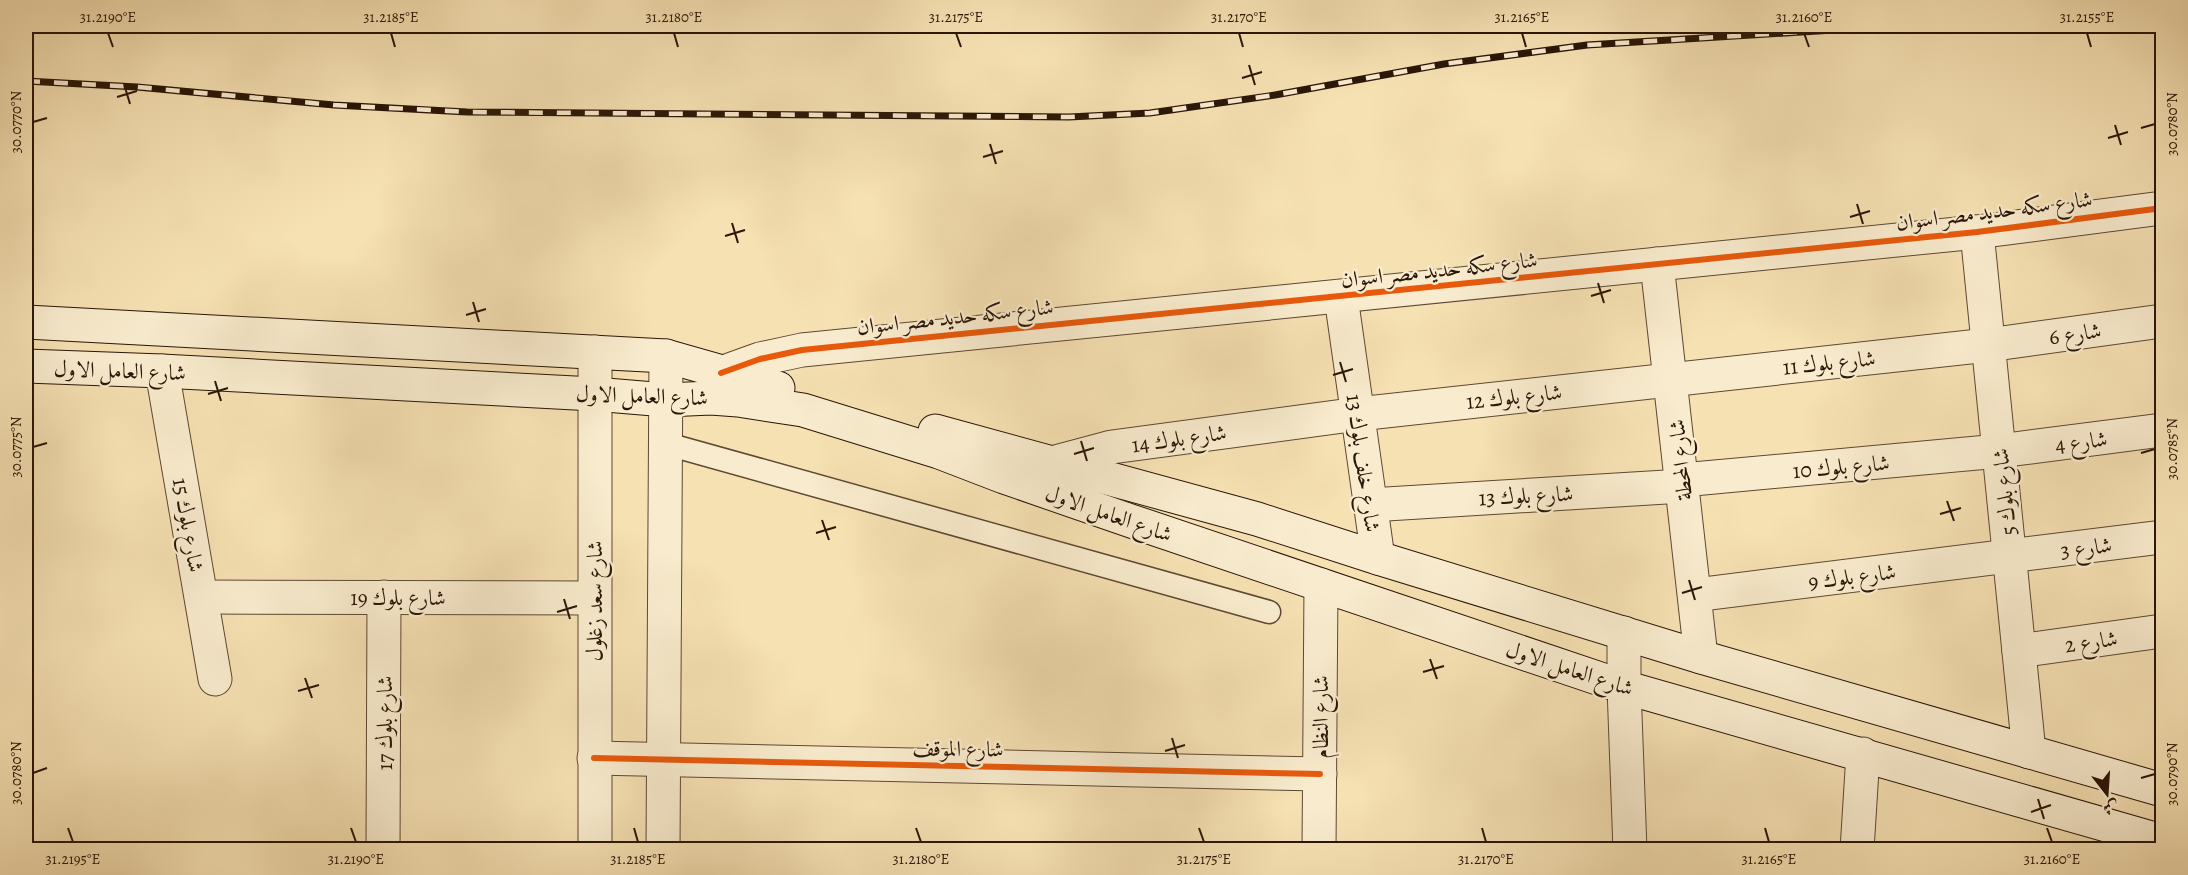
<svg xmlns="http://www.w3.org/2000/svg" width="2188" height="875" font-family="Alegreya,Amiri,serif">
<rect width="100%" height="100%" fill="#f6e1b3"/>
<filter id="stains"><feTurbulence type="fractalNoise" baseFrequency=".00333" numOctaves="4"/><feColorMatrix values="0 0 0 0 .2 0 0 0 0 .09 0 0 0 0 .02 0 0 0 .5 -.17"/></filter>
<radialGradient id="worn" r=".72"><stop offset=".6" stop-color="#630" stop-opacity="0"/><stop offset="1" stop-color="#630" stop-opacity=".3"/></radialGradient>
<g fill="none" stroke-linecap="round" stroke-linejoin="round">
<g stroke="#5d4832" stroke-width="25">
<path id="service" d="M667,444L1269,612"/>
</g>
<g stroke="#5d4832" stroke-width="35">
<g id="minor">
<path d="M1977,232L2029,752"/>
<path d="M1657,264L1701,657"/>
<path d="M1341,297L1378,558"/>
<path d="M162,371L215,679"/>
<path d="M721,373L760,359L802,350L1977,232L2162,208"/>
<path d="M1041,466L1112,447L1358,414L1988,345L2162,321"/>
<path d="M1682,480L1999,451L2162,430"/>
<path d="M1370,505L1683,486"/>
<path d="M1695,595L2162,537"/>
<path d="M202,597L594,598"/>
<path d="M1624,633V687L1630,850"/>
<path d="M2019,651L2162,631"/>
<path d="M594,758L1320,774"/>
<path d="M383,850L384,597"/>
<path d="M1319,850L1321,585"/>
<path d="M1857,850L1863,754"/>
</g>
</g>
<g stroke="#5d4832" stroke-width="35">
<g id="tertiary">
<path d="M595,850V352"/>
<path d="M663,850L666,356"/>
</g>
</g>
<g stroke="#2a1507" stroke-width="35">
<g id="secondary">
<path d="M26,322L666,356L778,388"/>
<path d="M26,366L162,371L594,394L666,400L711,398L738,400L803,410L939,452L1004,477L1131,521L1624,687L2162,841"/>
<path d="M935,431L1257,519L1378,558L1701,657L2162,790"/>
</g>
</g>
<use href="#service" stroke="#f9ecce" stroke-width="22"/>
<use href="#minor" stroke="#f9ecce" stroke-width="33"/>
<use href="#tertiary" stroke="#f9ecce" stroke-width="33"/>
<use href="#secondary" stroke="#f9ecce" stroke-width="33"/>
<g stroke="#2a1507" stroke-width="7">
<path id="rail" d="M26,81L137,87L334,105L467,112L1069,117L1150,113L1275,95L1444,64L1587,45L1834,30L1867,26"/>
</g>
<use href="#rail" stroke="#f9ecce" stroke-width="4.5" stroke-dasharray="14" stroke-linecap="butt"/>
<g stroke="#f9ecce" stroke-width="10">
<g id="cycleway">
<path d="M721,373L760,359L802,350L1977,232L2162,208"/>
<path d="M594,758L1320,774"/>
</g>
</g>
<use href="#cycleway" stroke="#e8590c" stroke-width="6"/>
</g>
<path fill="none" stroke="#2a1507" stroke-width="2" d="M108,33L113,47M391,33L395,47M674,33L678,47M956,33L961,47M1239,33L1243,47M1522,33L1526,47M1804,33L1809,47M2087,33L2091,47M1249,65L1255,85M1242,78L1262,72M124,84L130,104M117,97L137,91M33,122L47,118M2115,125L2121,145M2141,128L2155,124M2108,138L2128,132M990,144L996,164M983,157L1003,151M1857,204L1863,224M1850,217L1870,211M732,223L738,243M725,236L745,230M1598,283L1604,303M1591,296L1611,290M473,302L479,322M466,315L486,309M1340,362L1346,382M1333,375L1353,369M215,381L221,401M208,394L228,388M1081,441L1087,461M33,447L47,443M2141,453L2155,449M1074,454L1094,448M1947,501L1954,521M1940,514L1961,508M822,520L829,540M816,533L836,527M1689,580L1695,600M1682,593L1702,587M564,599L570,619M557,612L577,606M1430,659L1437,679M1423,672L1444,666M305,678L312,698M298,691L319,685M1172,738L1178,758M1165,751L1185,745M33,773L47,768M2141,778L2155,774M2038,799L2044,819M2031,812L2051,805M68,828L73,842M351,828L356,842M634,828L638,842M916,828L921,842M1199,828L1204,842M1482,828L1486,842M1765,828L1769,842M2047,828L2052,842"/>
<g text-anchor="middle" stroke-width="4.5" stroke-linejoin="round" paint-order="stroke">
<g font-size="22" fill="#2a1507" stroke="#f9ecce">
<text transform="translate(1994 210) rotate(-7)" y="8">شارع سكه حديد مصر اسوان</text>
<text transform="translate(1439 269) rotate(-6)" y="8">شارع سكه حديد مصر اسوان</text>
<text transform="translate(955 316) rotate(-6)" y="8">شارع سكه حديد مصر اسوان</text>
<text transform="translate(2075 333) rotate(-8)" y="8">شارع 6</text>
<text transform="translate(1829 362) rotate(-6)" y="8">شارع بلوك 11</text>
<text transform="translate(120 370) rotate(2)" y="8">شارع العامل الاول</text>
<text transform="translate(642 395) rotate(2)" y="8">شارع العامل الاول</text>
<text transform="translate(1514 396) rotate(-6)" y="8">شارع بلوك 12</text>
<text transform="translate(1179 438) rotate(-8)" y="8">شارع بلوك 14</text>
<text transform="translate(2081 441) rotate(-7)" y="8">شارع 4</text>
<text transform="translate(1680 460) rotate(-96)" y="8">شارع المحطة</text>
<text transform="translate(1364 463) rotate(82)" y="8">شارع خلف بلوك 13</text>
<text transform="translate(1841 466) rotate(-5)" y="8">شارع بلوك 10</text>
<text transform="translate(2004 492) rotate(-96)" y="8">شارع بلوك 5</text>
<text transform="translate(1526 495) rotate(-3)" y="8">شارع بلوك 13</text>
<text transform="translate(1109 513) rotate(19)" y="8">شارع العامل الاول</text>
<text transform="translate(189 525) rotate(80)" y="8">شارع بلوك 15</text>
<text transform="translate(2086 547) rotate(-7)" y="8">شارع 3</text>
<text transform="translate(1852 576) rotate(-7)" y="8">شارع بلوك 9</text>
<text x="398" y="605">شارع بلوك 19</text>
<text transform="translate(594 601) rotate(-90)" y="8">شارع سعد زغلول</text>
<text transform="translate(2091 641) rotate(-8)" y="8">شارع 2</text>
<text transform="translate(1570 668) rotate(18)" y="8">شارع العامل الاول</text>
<text transform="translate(1320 717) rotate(-90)" y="8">شارع النظام</text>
<text transform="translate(384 723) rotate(-90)" y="8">شارع بلوك 17</text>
<text transform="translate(958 748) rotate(1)" y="8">شارع الموقف</text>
</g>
</g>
<rect width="2188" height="875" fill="none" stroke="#f6e1b3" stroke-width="66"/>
<g transform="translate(2107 794) rotate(163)" stroke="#f9ecce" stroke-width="4.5" paint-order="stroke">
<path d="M0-4.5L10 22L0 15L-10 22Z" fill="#2a1507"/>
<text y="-9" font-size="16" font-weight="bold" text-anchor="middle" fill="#2a1507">ش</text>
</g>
<rect x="33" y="33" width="2122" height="809" fill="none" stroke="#2a1507" stroke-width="2"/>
<g font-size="15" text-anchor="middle" fill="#2a1507">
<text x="108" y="22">31.2190°E</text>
<text x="391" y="22">31.2185°E</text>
<text x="674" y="22">31.2180°E</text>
<text x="956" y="22">31.2175°E</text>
<text x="1239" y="22">31.2170°E</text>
<text x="1522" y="22">31.2165°E</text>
<text x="1804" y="22">31.2160°E</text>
<text x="2087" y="22">31.2155°E</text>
<text transform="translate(16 122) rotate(-90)" y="5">30.0770°N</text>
<text transform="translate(2172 124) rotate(-90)" y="5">30.0780°N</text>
<text transform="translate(16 447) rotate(-90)" y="5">30.0775°N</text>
<text transform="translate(2172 449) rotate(-90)" y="5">30.0785°N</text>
<text transform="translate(16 773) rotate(-90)" y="5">30.0780°N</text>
<text transform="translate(2172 774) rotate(-90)" y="5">30.0790°N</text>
<text x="73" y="864">31.2195°E</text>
<text x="356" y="864">31.2190°E</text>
<text x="638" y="864">31.2185°E</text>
<text x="921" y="864">31.2180°E</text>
<text x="1204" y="864">31.2175°E</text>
<text x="1486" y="864">31.2170°E</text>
<text x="1769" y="864">31.2165°E</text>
<text x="2052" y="864">31.2160°E</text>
</g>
<rect width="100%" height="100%" filter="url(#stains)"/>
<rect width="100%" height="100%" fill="url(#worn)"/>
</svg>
